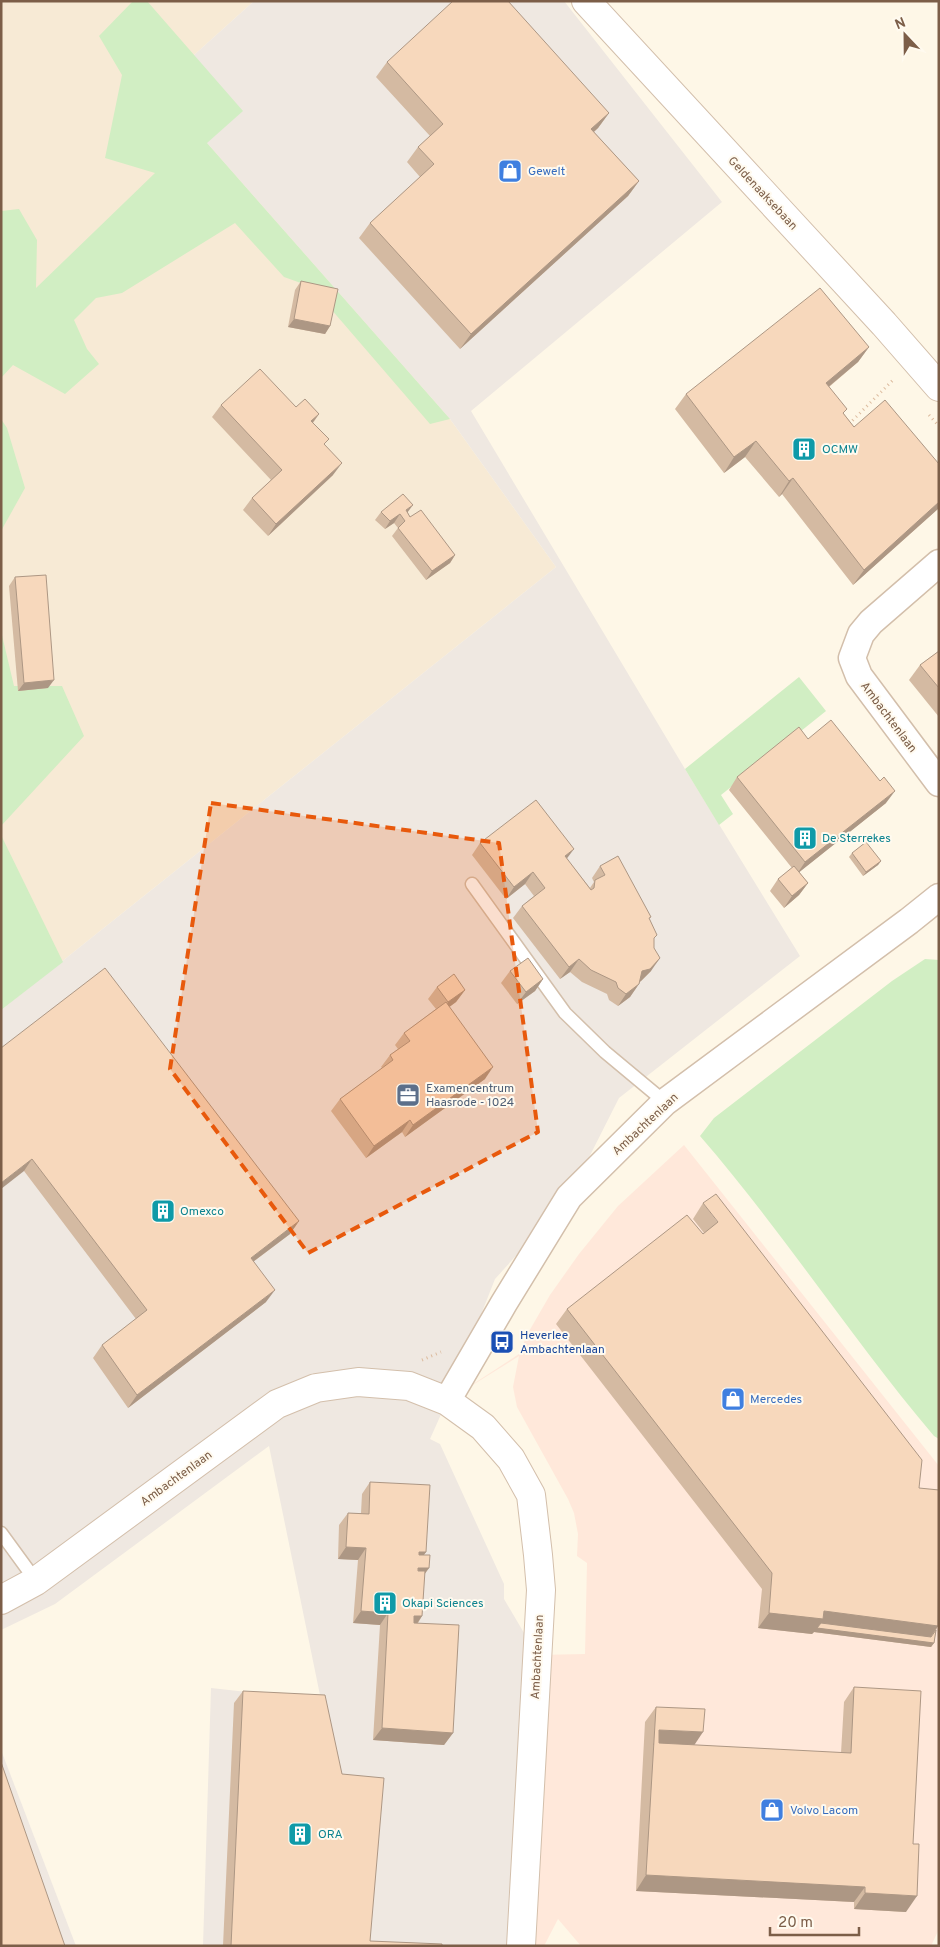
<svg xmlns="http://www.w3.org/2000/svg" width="940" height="1947" font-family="Overpass,sans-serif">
<rect width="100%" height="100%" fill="#fef7e7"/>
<path fill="#f7ead5" d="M1,1H254L194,55L207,143L450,419L556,567L1,1010Z"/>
<path fill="#ffe8da" d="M684,1145L939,1466V1929L931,1946H581L558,1919L544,1946H521L537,1655L585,1654L587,1563L577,1556L578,1534L574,1513L568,1499L517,1407L513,1387L519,1356L447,1401L519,1354L528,1333L550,1295L579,1254L618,1206Z"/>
<g fill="#efe8e1">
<path d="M254,1H564L722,202L471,411L685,769L800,956L619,1098L569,1197L495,1279L447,1401L430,1439L440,1444L504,1584V1599L537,1655L521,1946H203L211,1688L321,1700L269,1446L55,1604L1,1630V1010L556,567L450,419L207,143L194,55Z"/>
<path d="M1,1750L76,1946H1Z"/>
</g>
<g fill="#d1eec3">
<path d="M133,1H147L243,111L207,143L450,419L430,424L312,287L284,277L235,223L122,293L96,298L74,320L87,349L99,364L65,394L13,365L1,378V211L19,209L37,240L36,288L155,173L105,158L122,75L99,36Z"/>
<path d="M1,419L7,428L25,488L1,531Z"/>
<path d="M1,631L14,686H62L84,736L1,826Z"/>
<path d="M799,677L826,711L721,795L733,814L719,825L685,769Z"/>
<path d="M1,835L63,962L1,1010Z"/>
<path d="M925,959L939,960V1439L934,1436C852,1339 783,1232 700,1136L714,1118L892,981Z"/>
</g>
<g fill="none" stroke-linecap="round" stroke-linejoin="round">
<g stroke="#d3bfab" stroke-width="15">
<g id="service">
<path d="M472,884L565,1013L605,1052L665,1102"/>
<path d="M1,1533L36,1581"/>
</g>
</g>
<g stroke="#d3bfab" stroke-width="29">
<g id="minor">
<path d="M939,563L871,622L861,634L852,658L859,676L939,783"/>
<path d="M447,1401L504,1303L569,1197L665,1102L909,921L939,897"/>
</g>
</g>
<g stroke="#d3bfab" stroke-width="30">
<g id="tertiary">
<path d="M586,1L884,324L939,387"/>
<path d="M1,1600L36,1581L277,1404L316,1388L358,1382L409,1386L447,1401L483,1427L511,1459L531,1495L538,1555L541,1590L521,1946"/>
</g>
</g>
<g stroke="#dcbb9e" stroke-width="3" stroke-dasharray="1 4" stroke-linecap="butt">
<path d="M929,415L939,426"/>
<path d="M849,424L894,379"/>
<path d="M422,1360L441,1352"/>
</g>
<use href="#service" stroke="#fff" stroke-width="12"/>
<use href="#minor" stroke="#fff" stroke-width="26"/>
<use href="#tertiary" stroke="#fff" stroke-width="28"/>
</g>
<g fill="#d4baa2">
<path d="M387,62L609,113L598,128L594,132L639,181L628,196L460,349L359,238L370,223L420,177L407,162L418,147L430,136L376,77Z"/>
<path d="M301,281L330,326L325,334L288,327L295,290Z"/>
<path d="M869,347L858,362L829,387L844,414L854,427L939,464V508L853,585L782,494L779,497L745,457L724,473L675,409L686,394Z"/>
<path d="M221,405L296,407L319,414L313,423L325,445L333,475L268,536L243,510L252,498L271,480L212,417Z"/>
<path d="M381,512L408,513L410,517L455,555L450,563L426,580L392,536L398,528L394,523L385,529L375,520Z"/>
<path d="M15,577L48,688L18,691L9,586Z"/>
<path d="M939,651V717L909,680L920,665Z"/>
<path d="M808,739L886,803L799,872L808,883L799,895L784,908L770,891L778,879L792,868L729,790L737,777Z"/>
<path d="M480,843L567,859L590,888L594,882L592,878L600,866L649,918L654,939L651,971L640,982L630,997L618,1006L609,1000L607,994L582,982L570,972L560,979L513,918L522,906L534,896L525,884L506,899L472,855Z"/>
<path d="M852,853L881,861L878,865L863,876L849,857Z"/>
<path d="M510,971L543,979L535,991L517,1004L501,983Z"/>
<path d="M437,987L465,990L456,1002L449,1007L485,1079L405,1137L402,1132L366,1158L331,1111L340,1099L382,1068L381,1067L390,1055L398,1049L395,1045L404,1033L436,1009L428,999Z"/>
<path d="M1,1048L299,1221L290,1234L253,1262L266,1302L128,1408L93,1358L102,1345L136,1319L24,1171Z"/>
<path d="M703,1203L919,1488L938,1626L936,1630L934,1643L931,1647L814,1632L812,1634L758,1628L762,1589L556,1324L567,1309L704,1233L693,1219Z"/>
<path d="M370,1482L426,1552L424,1555L429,1568L424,1575L422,1616L418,1623L453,1733L444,1745L373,1740L380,1625L353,1623L358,1560L338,1559L339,1525L348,1513H361L362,1494Z"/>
<path d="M854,1687L906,1912L854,1909V1902L636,1891L645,1722L656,1707L694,1745L841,1753L844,1702Z"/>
<path d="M243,1691L370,1941L442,1946H223L234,1703Z"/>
</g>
<g fill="#ad9784">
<path d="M609,113L598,128L580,144L591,129Z"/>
<path d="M639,181L628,196L460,349L471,334Z"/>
<path d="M294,319L330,326L325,334L288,327Z"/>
<path d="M869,347L858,362L815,398L826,383Z"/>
<path d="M319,414L310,426L311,421Z"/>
<path d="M756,441L745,457L724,473L734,457Z"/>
<path d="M342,463L333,475L268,536L276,524Z"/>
<path d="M793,478L782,494L779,497L789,481Z"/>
<path d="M939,502V508L853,585L864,570Z"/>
<path d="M413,505L407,513L406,510Z"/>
<path d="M400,514L394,523L385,529L390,521Z"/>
<path d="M455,555L450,563L426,580L432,571Z"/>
<path d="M54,680L48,688L18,691L24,683Z"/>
<path d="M895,791L886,803L797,874L805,862Z"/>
<path d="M574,849L565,861V856Z"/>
<path d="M881,861L878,865L863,876L866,872Z"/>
<path d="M533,872L525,884L506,899L514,887Z"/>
<path d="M808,883L799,895L784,908L792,896Z"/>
<path d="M660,958L651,971L641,981L634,984L642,971Z"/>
<path d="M579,959L570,972L560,979L569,967Z"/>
<path d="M543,979L535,991L517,1004L526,992Z"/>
<path d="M639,984L630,997L618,1006L626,994Z"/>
<path d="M465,990L456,1002L440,1014L448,1002Z"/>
<path d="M493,1067L485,1079L405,1137L413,1125Z"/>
<path d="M410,1120L402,1132L366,1158L374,1146Z"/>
<path d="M32,1159L24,1171L1,1189V1183Z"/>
<path d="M299,1221L290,1234L242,1270L251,1258Z"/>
<path d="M275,1290L266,1302L128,1408L137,1395Z"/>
<path d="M346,1547L366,1548L358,1560L338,1559Z"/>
<path d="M419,1552H426L417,1564Z"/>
<path d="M418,1568H429L420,1580Z"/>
<path d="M361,1611L388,1613L380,1625L353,1623Z"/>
<path d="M824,1611L938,1626L928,1641L934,1643L931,1647L814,1632L812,1634L758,1628L769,1613Z"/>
<path d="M414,1616H422L414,1628Z"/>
<path d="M382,1728L453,1733L444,1745L373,1740Z"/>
<path d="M659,1730L703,1732L693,1747L653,1745Z"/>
<path d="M646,1875L865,1887L854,1902L636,1891Z"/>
<path d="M865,1893L917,1896L906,1912L854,1909Z"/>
</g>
<g fill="#f7d8bc" stroke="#ad9784">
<path d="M453,1H508L609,113L591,129L639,181L471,334L370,223L434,164L418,147L443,124L387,62Z"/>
<path d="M301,281L338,289L330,326L294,319Z"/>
<path d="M820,288L869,347L826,383L847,409L843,413L854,427L885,400L939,464V502L864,570L793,478L789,481L756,441L734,457L686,394Z"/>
<path d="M260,369L296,407L305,399L319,414L311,421L329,439L324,444L342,463L276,524L252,498L282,470L221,405Z"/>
<path d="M403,494L413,505L406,510L410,517L421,510L455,555L432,571L398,528L405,521L400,514L390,521L381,512Z"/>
<path d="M46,575L54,680L24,683L15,577Z"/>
<path d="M939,651V688L920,665Z"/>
<path d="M831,720L880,781L884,777L895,791L805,862L737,777L799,727L808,739Z"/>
<path d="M536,800L574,849L565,856L591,890L594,888L595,880L605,875L600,866L618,856L651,917L649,918L657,935L654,938V948L660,958L650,969L642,971L639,984L626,994L618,988L616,982L591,970L579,959L569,967L522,906L545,888L533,872L514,887L480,843Z"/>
<path d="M866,842L881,861L866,872L852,853Z"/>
<path d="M794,866L808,883L792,896L778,879Z"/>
<path d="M528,958L543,979L526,992L510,971Z"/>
<path d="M105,968L299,1221L251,1258L275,1290L137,1395L102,1345L147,1310L32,1159L1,1183V1048Z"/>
<path d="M454,974L465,990L448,1002L437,987Z"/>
<path d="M446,1002L493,1067L413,1125L410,1120L374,1146L340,1099L393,1060L390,1055L410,1041L404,1033Z"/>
<path d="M716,1194L922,1460L919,1488L939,1490L938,1626L824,1611L823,1619L769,1613L772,1573L567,1309L687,1215L703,1234L718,1222L703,1203Z"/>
<path d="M370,1482L430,1485L426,1552H419V1555H430L429,1568H418V1571H425L422,1616H414V1623L459,1625L453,1733L382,1728L388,1613L361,1611L366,1548L346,1547L348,1513L369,1514Z"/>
<path d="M821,1623L931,1637L936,1630L934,1643L817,1628Z"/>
<path d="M854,1687L921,1691L913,1844H919L917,1896L865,1893V1887L646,1875L656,1707L705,1709L703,1732L659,1730V1743L851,1753Z"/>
<path d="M243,1691L325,1695L342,1774L384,1778L370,1941L442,1944V1946H231Z"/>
<path d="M1,1762L65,1946H1Z"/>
</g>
<path fill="#e8590c" fill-opacity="0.2" stroke="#e8590c" stroke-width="4" stroke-dasharray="10 6" stroke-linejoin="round" d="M211,803L499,843L538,1132L308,1253L170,1069Z"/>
<defs>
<g id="shop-square" transform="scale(1.25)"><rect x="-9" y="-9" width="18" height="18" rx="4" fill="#3f7fe0" stroke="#fffaef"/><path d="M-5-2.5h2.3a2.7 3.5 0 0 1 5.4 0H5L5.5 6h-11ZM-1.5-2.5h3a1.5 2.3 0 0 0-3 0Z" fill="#fff"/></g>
<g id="building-square" transform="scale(1.25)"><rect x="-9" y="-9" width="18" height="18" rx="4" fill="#0f9aa8" stroke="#fffaef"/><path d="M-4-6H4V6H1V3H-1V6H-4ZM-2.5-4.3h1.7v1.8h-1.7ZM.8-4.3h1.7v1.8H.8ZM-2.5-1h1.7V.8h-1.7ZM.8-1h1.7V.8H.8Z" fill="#fff"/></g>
<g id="office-square" transform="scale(1.25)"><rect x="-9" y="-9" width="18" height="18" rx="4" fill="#5c6f8a" stroke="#fffaef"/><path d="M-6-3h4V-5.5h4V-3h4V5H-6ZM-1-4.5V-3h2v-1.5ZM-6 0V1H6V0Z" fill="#fff"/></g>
<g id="bus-square" transform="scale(1.25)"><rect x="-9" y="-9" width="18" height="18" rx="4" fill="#1a4fb4" stroke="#fffaef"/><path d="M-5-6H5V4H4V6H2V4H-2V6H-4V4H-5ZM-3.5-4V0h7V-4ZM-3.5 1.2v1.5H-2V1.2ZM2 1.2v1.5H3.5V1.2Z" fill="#fff"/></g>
</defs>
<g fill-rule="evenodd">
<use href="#shop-square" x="510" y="171"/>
<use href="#building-square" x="804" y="449"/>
<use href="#building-square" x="805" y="838"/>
<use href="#office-square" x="408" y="1095"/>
<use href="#building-square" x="163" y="1211"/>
<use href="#bus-square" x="502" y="1342"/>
<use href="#shop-square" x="733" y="1399"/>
<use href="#building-square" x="385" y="1603"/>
<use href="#shop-square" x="772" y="1810"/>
<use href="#building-square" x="300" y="1834"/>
</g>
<g text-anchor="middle" stroke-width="4" stroke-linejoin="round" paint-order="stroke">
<g font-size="12" fill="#366cbe" stroke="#fffaef" text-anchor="start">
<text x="528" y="175">Gewelt</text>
<text x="750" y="1403">Mercedes</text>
<text x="790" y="1814">Volvo Lacom</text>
</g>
<g font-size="12" fill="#7c5e48" stroke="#fffaef">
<text transform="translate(763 193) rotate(47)" y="4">Geldenaaksebaan</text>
<text transform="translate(889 717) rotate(53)" y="4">Ambachtenlaan</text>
<text transform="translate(645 1124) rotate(-43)" y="4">Ambachtenlaan</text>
<text transform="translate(176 1478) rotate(-36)" y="4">Ambachtenlaan</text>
<text transform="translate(537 1657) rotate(-87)" y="4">Ambachtenlaan</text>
</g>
<g font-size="12" fill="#0d838f" stroke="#fffaef" text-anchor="start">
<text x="822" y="453">OCMW</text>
<text x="822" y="842">De Sterrekes</text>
<text x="180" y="1215">Omexco</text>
<text x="402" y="1607">Okapi Sciences</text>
<text x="318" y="1838">ORA</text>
</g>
<g font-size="12" fill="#4e5e75" stroke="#fffaef" text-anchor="start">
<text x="426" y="1092">Examencentrum<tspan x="426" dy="14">Haasrode - 1024</tspan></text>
</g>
<g font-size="12" fill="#164399" stroke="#fffaef" text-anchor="start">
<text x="520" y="1339">Heverlee<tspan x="520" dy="14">Ambachtenlaan</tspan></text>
</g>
</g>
<rect width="940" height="1947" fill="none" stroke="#7c5e48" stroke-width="5"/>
<g transform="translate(905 35) rotate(338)" stroke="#fffaef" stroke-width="4" paint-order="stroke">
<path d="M0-4L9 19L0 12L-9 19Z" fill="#7c5e48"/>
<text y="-8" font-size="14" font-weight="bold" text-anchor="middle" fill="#7c5e48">N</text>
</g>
<path d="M770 1927v8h89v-8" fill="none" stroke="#7c5e48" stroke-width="2.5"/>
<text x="778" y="1927" font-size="15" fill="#7c5e48" stroke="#fffaef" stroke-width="4" paint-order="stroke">20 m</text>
</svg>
